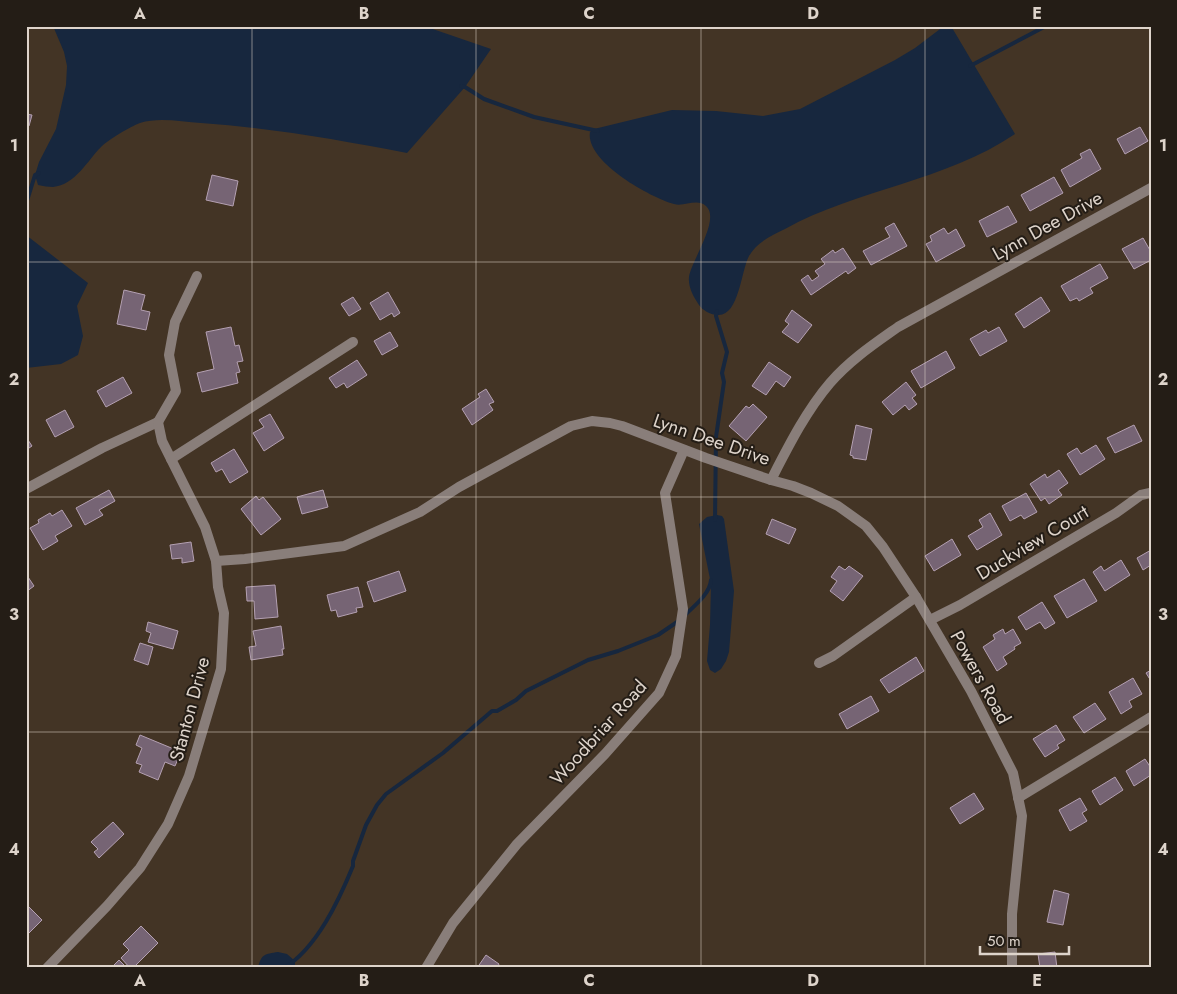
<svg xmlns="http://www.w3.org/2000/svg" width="1177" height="994" font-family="Jost,sans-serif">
<rect width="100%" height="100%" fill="#433425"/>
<g fill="#17273e">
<path d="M53,26H424L491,49L465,87L407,153C339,140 271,128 201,123C182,122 159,117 140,123C130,127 109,139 101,147C88,160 75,185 53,187C49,187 43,186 38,185L35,175L39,162L56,129L66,85L67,66L64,52Z"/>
<path d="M944,26H951L1015,134C946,181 857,189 785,229C772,235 756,243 749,256C741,271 739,316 718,315C711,315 702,310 699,305C693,296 688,287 689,277C691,261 721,219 706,206C697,198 684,207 674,204C649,197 585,161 590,132L594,129L672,110L716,111L763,116L800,109L895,60L915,48Z"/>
<path d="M26,235L88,283L77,306L83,336L78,355L61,364L26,368Z"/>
<path d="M717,515L722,516L724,519L734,591L729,652L726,661L721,669L715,673L710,670L707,661L710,625L711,584L699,524L707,517Z"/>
<path d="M278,952L287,954L295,961V968H258C261,954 265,954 278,952Z"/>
</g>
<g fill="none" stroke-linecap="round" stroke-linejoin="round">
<g stroke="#17273e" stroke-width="4">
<path d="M970,66L1046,26"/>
<path d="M461,86L465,87L484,99L534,117L598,131"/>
<path d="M26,204L35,175L39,173"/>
<path d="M715,520L716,437L724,382L722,373L727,352L716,316L717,311"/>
<path d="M685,615C694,606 710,594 711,580"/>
<path d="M284,968C317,948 339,900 353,866V861L366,825L377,805L386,794L443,753L492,711H497L516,700L526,691L588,660L618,651L658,635L680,620"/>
</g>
</g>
<g fill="#766474" stroke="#b4a0b2">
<path d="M26,114L32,115L29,126H26Z"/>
<path d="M1140,127L1148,141L1125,154L1117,139Z"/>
<path d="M1090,149L1101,169L1070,187L1061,170L1082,158L1080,154Z"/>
<path d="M212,175L238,181L233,206L206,200Z"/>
<path d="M1054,177L1063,193L1030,211L1021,195Z"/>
<path d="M1008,206L1017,222L987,237L979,221Z"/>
<path d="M894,223L907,246L871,265L863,251L890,237L885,228Z"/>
<path d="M944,228L948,234L956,229L965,246L936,262L926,244L932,241L930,236Z"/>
<path d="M1143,238L1151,252V260L1134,269L1122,249Z"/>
<path d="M843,248L856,268L848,274L846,271L811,295L801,280L808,275L812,281L819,276L815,271L825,264L821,259L833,250L835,253Z"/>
<path d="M1100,264L1108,278L1090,288L1093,293L1079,301L1077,298L1070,301L1061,286Z"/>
<path d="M124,290L145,295L141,310L150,312L146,330L117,324Z"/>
<path d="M388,292L400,313L394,317L392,313L380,320L370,303Z"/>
<path d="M353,297L361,309L349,316L341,304Z"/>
<path d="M1041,297L1050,311L1024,328L1015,314Z"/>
<path d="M792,310L812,325L798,343L782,332L789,324L785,321Z"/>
<path d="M231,327L235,346L239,345L243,361L237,362L240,372L236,373L238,383L202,392L197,373L214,369L206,332Z"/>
<path d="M999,327L1007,341L980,356L970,339L986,330L988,333Z"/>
<path d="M390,332L398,346L382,355L374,341Z"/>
<path d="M946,351L955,368L921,388L911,371Z"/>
<path d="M357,360L367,375L347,388L344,383L336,388L329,378Z"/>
<path d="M769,362L791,377L784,387L776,381L766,395L752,386Z"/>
<path d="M123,377L132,393L106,407L97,391Z"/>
<path d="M906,382L916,395L912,398L917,404L909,410L905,405L893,415L882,402Z"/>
<path d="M486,389L494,402L489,404L493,410L472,425L462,409L480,397L478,394Z"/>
<path d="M753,404L767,417L746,441L729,426L746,406L749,408Z"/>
<path d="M65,410L74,427L55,437L46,420Z"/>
<path d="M270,414L284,438L264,451L253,433L264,427L259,420Z"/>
<path d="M856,425L872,429L866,460L853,458V456L850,455Z"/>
<path d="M1134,425L1142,441L1115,453L1107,438Z"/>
<path d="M26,437L32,446L26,450Z"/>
<path d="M1096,445L1105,459L1080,475L1067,454L1077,448L1081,454Z"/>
<path d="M234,449L248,472L230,483L222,469L216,472L211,463Z"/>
<path d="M1059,470L1068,483L1058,490L1062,495L1049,504L1045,498L1041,501L1030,484L1045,474L1047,478Z"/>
<path d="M109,490L115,501L99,510L103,515L85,525L76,508Z"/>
<path d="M323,490L328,507L302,514L297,497Z"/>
<path d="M1026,493L1037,512L1024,519L1021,515L1010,521L1002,506Z"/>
<path d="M256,496L259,500L263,497L281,519L261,535L241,509Z"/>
<path d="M62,510L72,526L55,536L58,541L43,550L30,528L39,523L38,520L50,513L52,516Z"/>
<path d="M990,513L1002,535L977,550L968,536L983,527L979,520Z"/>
<path d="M772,519L796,529L789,544L766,534Z"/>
<path d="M952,539L961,555L934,571L925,556Z"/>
<path d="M191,542L194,561L182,563V558L172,559L170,545Z"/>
<path d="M1151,550V565L1143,570L1137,558Z"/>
<path d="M1121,560L1130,575L1105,591L1093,572L1101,566L1104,571Z"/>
<path d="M839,566L845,570L849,566L863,576L843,601L830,591L837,581L831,577Z"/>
<path d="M399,571L406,591L374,602L367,582Z"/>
<path d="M26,574L34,586L26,592Z"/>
<path d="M1084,579L1097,601L1067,618L1054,596Z"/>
<path d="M275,585L278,617L255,619L254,601H247L246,587Z"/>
<path d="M358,587L363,607L356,608L357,612L338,617L336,610L331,611L327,595Z"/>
<path d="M1042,602L1055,623L1045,629L1040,622L1026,630L1018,617Z"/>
<path d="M148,622L178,631L173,649L148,642L151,633L146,631Z"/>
<path d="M281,626L284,649H282L283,655L251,660L249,647L256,646L253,631Z"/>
<path d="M1003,629L1005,634L1013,629L1021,643L1014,647L1015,649L1003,657L1007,664L997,671L983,647L995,639L993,635Z"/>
<path d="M140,643L153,647L148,665L134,660Z"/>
<path d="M916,657L924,671L889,693L880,680Z"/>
<path d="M1151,670V681L1146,673Z"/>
<path d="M1133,678L1142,694L1129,701L1132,707L1121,714L1109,692Z"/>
<path d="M871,696L879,711L847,729L839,714Z"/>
<path d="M1095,703L1106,719L1084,733L1073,717Z"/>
<path d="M1056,725L1065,740L1057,745L1059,748L1045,757L1033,739Z"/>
<path d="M140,735L181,752L175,766L165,762L158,780L139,772L142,765L136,763L142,748L136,745Z"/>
<path d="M1145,759L1151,768V775L1134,786L1126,771Z"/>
<path d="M1115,777L1123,790L1100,805L1092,791Z"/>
<path d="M974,793L984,809L960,824L950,808Z"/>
<path d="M1080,798L1087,810L1082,813L1087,821L1070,831L1059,810Z"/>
<path d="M113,822L124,834L99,858L94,852L98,849L91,842Z"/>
<path d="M1054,890L1069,894L1063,925L1047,922Z"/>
<path d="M28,906L42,920L26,936V908Z"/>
<path d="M141,926L158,943L133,968H130L121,958L129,950L123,944Z"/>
<path d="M1055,952L1057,968H1040L1038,954Z"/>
<path d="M486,955L499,964L497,968H477Z"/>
<path d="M119,960L127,968H111Z"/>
</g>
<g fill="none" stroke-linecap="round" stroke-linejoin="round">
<g stroke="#897e7a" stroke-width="10">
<path d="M158,422L176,391L169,355L175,322L197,276"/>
<path d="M171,459L353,342"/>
<path d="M771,480C788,447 806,411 830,383C850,360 874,344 898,327L1151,188"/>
<path d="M26,489L102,448L158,422"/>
<path d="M216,561L245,559L344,546L420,512L459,487L571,426L592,421L610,423L622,426L706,458L771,480L793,486L811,493L838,506L866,526L883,547L916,597L971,691L1013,773L1022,816L1012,914V968"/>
<path d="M930,620L960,605L1116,513L1141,495L1150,493"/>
<path d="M819,663L833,656L916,597"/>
<path d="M1018,798L1151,717"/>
<path d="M47,968L107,906L140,868L168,824L189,776L221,669L224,613L218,587L216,561L205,527L162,441L158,422"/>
<path d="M426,968L453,923L517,844L605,754L659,693L676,656L683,609L665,493L684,450"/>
</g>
</g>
<path fill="none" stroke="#ded4cb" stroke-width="1" stroke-opacity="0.55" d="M252,26V968M476,26V968M701,26V968M925,26V968M26,262H1151M26,497H1151M26,732H1151"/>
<g text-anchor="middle" stroke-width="4" stroke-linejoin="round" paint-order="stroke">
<g font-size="19" fill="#ded4cb" stroke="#241d16">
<text transform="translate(1047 225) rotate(-29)" y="7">Lynn Dee Drive</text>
<text transform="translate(712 439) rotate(19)" y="7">Lynn Dee Drive</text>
<text transform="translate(1032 542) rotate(-31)" y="7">Duckview Court</text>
<text transform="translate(981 677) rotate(61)" y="7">Powers Road</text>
<text transform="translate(189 709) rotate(-75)" y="7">Stanton Drive</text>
<text transform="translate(598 732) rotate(-48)" y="7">Woodbriar Road</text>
</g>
</g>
<rect width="1177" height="994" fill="none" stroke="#241d16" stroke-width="55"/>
<path d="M980 946v8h89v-8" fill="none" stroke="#ded4cb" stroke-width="2.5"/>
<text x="987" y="946" font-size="15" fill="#ded4cb" stroke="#241d16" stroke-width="4" paint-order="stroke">50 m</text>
<rect x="28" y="28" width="1122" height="938" fill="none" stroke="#ded4cb" stroke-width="2"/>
<g font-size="16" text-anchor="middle" font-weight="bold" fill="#ded4cb">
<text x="140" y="19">A</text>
<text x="364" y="19">B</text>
<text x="589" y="19">C</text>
<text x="813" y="19">D</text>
<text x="1037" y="19">E</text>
<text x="14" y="151">1</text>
<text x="1163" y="151">1</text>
<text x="14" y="385">2</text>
<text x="1163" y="385">2</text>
<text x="14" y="620">3</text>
<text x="1163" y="620">3</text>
<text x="14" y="855">4</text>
<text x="1163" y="855">4</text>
<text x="140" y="986">A</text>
<text x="364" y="986">B</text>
<text x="589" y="986">C</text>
<text x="813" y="986">D</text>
<text x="1037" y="986">E</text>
</g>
</svg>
